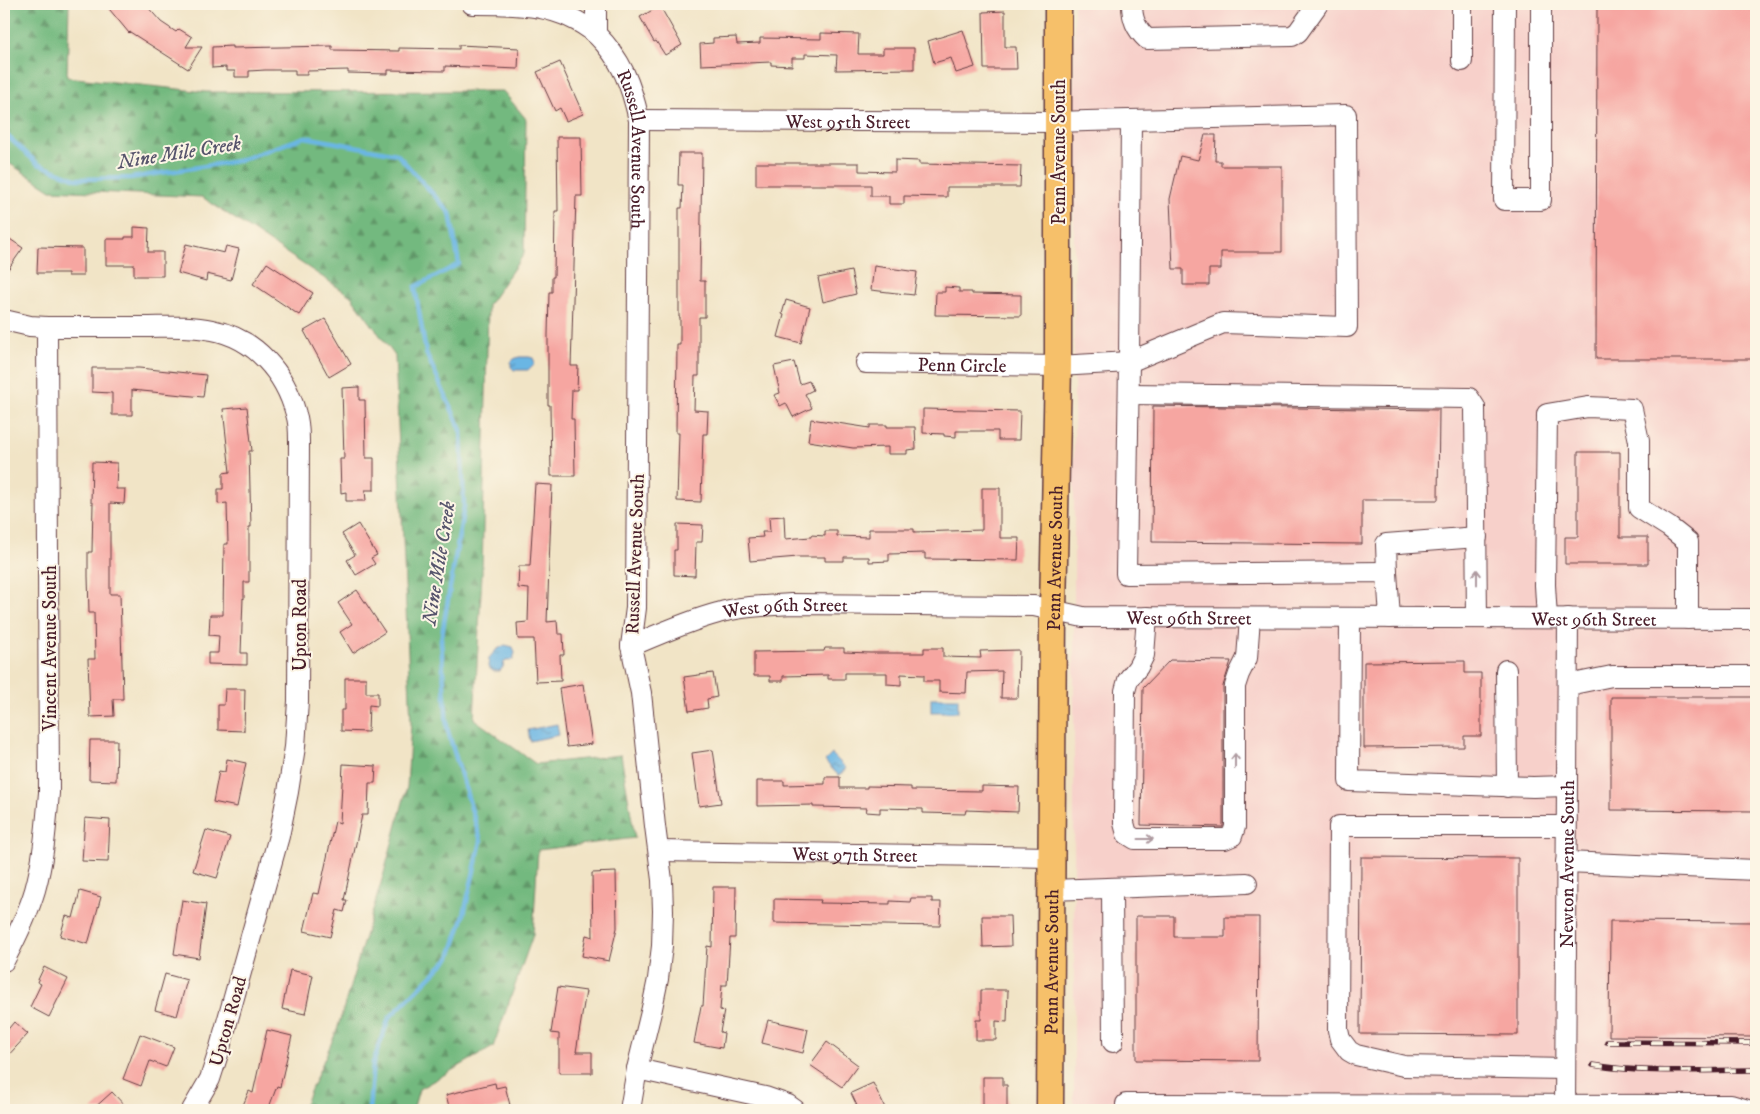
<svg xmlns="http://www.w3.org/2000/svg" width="1760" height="1114" font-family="'IM FELL DW Pica',serif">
<defs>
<pattern id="forest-firs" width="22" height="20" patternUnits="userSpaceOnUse" patternTransform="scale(1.25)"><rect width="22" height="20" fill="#73b97f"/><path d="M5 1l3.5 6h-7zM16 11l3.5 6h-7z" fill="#609668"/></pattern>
<pattern id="water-ripples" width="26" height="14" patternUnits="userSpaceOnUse" patternTransform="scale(1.25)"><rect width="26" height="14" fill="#6bb6e4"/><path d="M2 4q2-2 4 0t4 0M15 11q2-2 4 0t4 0" fill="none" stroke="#5a93b9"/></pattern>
</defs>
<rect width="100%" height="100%" fill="#fcf5e5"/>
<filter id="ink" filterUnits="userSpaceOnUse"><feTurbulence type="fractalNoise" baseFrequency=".02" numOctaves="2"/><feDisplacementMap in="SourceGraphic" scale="10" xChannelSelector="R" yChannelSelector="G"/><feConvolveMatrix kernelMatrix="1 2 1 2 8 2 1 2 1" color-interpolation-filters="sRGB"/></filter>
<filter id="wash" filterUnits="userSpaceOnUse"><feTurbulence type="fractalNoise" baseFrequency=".0096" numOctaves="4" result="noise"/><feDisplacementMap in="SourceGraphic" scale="20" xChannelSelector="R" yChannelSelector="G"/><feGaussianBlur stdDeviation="1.12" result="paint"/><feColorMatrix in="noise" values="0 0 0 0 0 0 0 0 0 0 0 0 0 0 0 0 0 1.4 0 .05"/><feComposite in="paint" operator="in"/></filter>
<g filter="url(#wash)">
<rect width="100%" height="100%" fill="#f1e4c6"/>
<rect fill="#f7d0ca" x="1074" y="4" width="682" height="1106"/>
<path fill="url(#forest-firs)" stroke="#5e6c55" d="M4,4H69L67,77L206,92L503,91L526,119L524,254L488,305L482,574L474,719L536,764L621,755L635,838L538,850L533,935L493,1047L419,1089L413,1110H302L337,1030L384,873L407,787L411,723L395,356L351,296L202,197L51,190L4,160Z"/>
<g fill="url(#water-ripples)" stroke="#5a6a88">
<path d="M519,357H529L533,358L535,363L528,370H514L511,367V362L514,359Z"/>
<path d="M505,645L513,647L515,653L513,659L504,662L503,667L500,671H493L488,667L489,658L496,650Z"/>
<rect x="931" y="698" width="27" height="14"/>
<path d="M557,724L559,735L530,741L528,730Z"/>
<path d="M832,754L846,768L839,776L825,761Z"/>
</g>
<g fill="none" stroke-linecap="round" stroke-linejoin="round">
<path stroke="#6bb6e4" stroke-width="4.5" d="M4,133L38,164L76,179L130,178L237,161L305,137L397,154L450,213L459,264L415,287L426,353L461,430L464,506L441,640L447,728L481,841L463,918L450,957L389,1018L373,1063L369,1110"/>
</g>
<g id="blocks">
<g fill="#f6a6a1">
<path d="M105,4H145L161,22L176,32L179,29L192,37L186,47H202L188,69L130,32L129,33Z"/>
<path d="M1597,4H1756V359H1596Z"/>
<path d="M660,6L682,45L665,55L656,41L654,42L640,17Z"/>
<path d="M1005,11V47H1016L1017,69H984L983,12Z"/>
<path d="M963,30L975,67L956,73L951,58L934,63L928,41Z"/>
<path d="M821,33L859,34L858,54H883V48H914V69L836,70L837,55L805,54V58H792V66L771,65V62L701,65L700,44L713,43V38L736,37L737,44L760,43V38L821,39Z"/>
<path d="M459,45L519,48L518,69L445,66V71L388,70V74L348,73V70L307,71V75H295V70H265L249,71V77H235V71H226V67L212,68V47L232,46V48L332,46V50L399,51V48L459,49Z"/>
<path d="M560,62L583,114L566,121L560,108L555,111L537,72Z"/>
<path d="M1205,135H1216L1215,161H1221V166H1282V252H1221V269H1209V285H1183V269H1173L1170,199L1180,156L1198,160Z"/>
<path d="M557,137H581L582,196H576L572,336L571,366H578L577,390H572L571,419H574L575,476H551L550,405H548V335L549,292H552V277H554L555,211H558Z"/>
<path d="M679,153H702L700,281H705V317H699V376H695L694,410L708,411L707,434H703L701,502L677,501L679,433H676L677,345H680V317H679V208H682L683,185H678Z"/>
<path d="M895,160L919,161V164L1021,166L1020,187H947V197L904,196V204H889V196H871V185H756V163H859V171L895,172Z"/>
<path d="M134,227L149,228L148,252H163V276H134V265H106V239H125V237H134Z"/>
<path d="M4,235L23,248L4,275Z"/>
<path d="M186,244L224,253L226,246L239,249L231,280L207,274L206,281L178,273Z"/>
<path d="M38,247L83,248V276H68V273H37Z"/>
<path d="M267,263L313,293L299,315L253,284Z"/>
<path d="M874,266L917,272L914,295L871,290Z"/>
<path d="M851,271L856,294L823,302L818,278Z"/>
<path d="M945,287L959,288V292H972V294L1021,295V316L935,315L936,292H945Z"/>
<path d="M786,300L810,307L801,343L778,337L784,315L782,314Z"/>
<path d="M325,319L351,364L329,377L304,331Z"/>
<path d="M794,362L800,384L809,381L813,390L805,394L812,408L793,417L786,403L780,406L774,395L780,393L774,366Z"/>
<path d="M92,368H139L206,375L203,397L132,390V415H112V393L92,392Z"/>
<path d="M359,387V400H365L366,458H374V490H365L366,501H346V492L341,493L340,459H344L342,388Z"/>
<path d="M1153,406L1439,410L1438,500H1362V544L1152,542Z"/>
<path d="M247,407L252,451H249L251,527H249V582H244V599L243,598L241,653H247V665L208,664V653H218L219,636L209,635L210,615H223L224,544H228L227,503L218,504V489H223V473L230,472L223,409Z"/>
<path d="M923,409L1020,411L1019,440H998V431H956V437L944,436V434L923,433Z"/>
<path d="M811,419L870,428V425H887V427H915L916,449L907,450V454H888V447L853,448L808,441Z"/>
<path d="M1578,452H1620V537H1648V564H1565V537H1578Z"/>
<path d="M92,462L117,463L116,489H125L124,504L110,503V594H120L123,699H113L114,716L90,717L88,659H95L94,613H89L88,576V552H92L93,503H91Z"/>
<path d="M535,484L552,485L547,622L557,621L558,634H563L564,655H560L561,681L536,682L534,639H518L517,623L528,622L529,589L518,588L519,566H530Z"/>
<path d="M982,488H1000V538H1019L1018,560L925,559V553L889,554V561L869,562V557H844V561H825V557H798L750,561L748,538L763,537L762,532H770L769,517L784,516L785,539L811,537V535L825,536V531H837V536L869,537V529H914V532L982,530Z"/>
<path d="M358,524L377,555L371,558L375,564L356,575L347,560L355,555L342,534Z"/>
<path d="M677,524L703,525L702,542H696L695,576L674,575V550H677Z"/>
<path d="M357,590L385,632L353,653L340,632L352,624L338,603Z"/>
<path d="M825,648H844V652L870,653H924V648H943V657L981,658L980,651L1019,650L1018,698H1001L1002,671L967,672L966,693L939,692V681H924V675L901,674V685L887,684V673H845V679H828V675L783,676V681H770V676H754V652L824,651Z"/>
<path d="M1170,660L1231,661L1223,686V827L1141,825L1143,688Z"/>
<path d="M1465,661V673H1481V736H1464V747L1364,748V662Z"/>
<path d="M713,673L717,697L707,699L708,708L689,711L684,677Z"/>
<path d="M345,678H366V693H378V706L369,705L368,732L341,731V710H345Z"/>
<path d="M583,684L592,744L567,747L559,688Z"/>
<path d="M225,689H245L244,731L218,730V705H224Z"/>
<path d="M1611,697H1756V811L1611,810Z"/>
<path d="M90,740H117L116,781L89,780Z"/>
<path d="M713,750L721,803L699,806L692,753Z"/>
<path d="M227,759L246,763L237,807L213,802L219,771L225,772Z"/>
<path d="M343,764L376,766L375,783H369L368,815H362L344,900H347L344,912L337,910L330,937L304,931L313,893L319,894L335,821L340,823Z"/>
<path d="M825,777H840V788H867V786L911,787V790L982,791V786L1019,787L1018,812L966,810L965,814L923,813V809L880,808V813L866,812L867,808L813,807V805L757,806V781H784V785L825,784Z"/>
<path d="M85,818L110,820L108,862L82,861Z"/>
<path d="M206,830L230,837L217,878L193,871Z"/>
<path d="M1361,857L1518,858V1035L1360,1034Z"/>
<path d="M616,872L617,928L609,961L582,956L586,935L593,937L592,873Z"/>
<path d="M713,887H736L735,938H730L727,985H722L720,1010L724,1011L720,1032L724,1033L722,1048L694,1043L701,1006H703L707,946L712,947Z"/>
<path d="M80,891L101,897L88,944L60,936L66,916L73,918Z"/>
<path d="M911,898H932V902H941L940,926L774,923V899L821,900L820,903L890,904V901L910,902Z"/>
<path d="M182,900L206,904L199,958L174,954Z"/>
<path d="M982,916H1010L1011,946L983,947Z"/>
<path d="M1136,916H1174V937H1225V917H1259L1258,1061L1136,1060Z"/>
<path d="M1610,921L1756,922V1037L1609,1036Z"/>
<path d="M44,967L68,979L49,1017L30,1007L41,984L37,982Z"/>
<path d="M290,970L313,975L305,1014L282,1009Z"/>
<path d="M165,974L187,980L177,1016L155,1010Z"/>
<path d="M558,987L586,991L576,1052H592V1073H559V1034L551,1033Z"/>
<path d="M981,990H1008L1007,1022L996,1021V1040H976V1020H981Z"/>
<path d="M768,1020L808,1029L803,1053L762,1043Z"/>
<path d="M14,1022L28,1034L4,1060V1034Z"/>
<path d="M267,1030L292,1036L280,1087L277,1086L268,1110H241L249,1091L253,1093Z"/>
<path d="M140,1034L174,1047L166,1067L150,1061L141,1086L123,1079Z"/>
<path d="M827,1042L858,1065L842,1087L810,1065Z"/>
<path d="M983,1077H1003V1085H1007V1110H983Z"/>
<path d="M495,1083L496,1088L505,1086L510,1105L491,1110H450L446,1095Z"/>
<path d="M873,1083L886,1110H859L851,1093Z"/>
<path d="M112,1092L129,1110H92Z"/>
</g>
</g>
</g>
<g filter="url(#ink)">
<use href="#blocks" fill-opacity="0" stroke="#633d42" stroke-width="1"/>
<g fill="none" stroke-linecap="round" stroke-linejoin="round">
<g stroke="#633d42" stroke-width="22">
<g id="minor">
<path d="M472,4C517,4 559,3 596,34"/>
<path id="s1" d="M596,4V34C622,60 631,84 639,120L636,608L631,646L641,693L655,826L662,880L663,911L662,946L658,979L652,1008L637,1069L630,1110"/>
<path d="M1132,4C1132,19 1136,29 1147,39L1292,36L1298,32L1318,4"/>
<path d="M1505,4L1504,200H1541V4"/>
<path d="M1462,61V4"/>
<path id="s2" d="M639,120L1058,122L1087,121L1346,115L1347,327L1223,323L1129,362L1131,120"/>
<path d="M4,320L30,326L47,327C79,327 111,327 143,327C166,327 189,325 212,330C255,338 285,373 296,414C299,422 299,432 299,441L298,701L295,747L288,792L279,836L219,1051L210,1079L192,1110"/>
<path id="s3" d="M866,363L1058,366L1129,362L1126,574L1387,572L1390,618"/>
<path d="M1129,394L1469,398L1475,407L1477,618"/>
<path d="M1387,572L1386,544L1477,537"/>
<path d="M1147,617L1144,655L1138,667L1128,680L1125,691L1124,823L1127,834L1135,839H1225L1232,836L1235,827V686L1239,674L1247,658L1250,618"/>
<path d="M1350,618L1349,781L1533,787L1567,786"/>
<path d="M1547,618L1545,585L1547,414L1588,407L1632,409L1639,441V508L1669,527L1688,542V619"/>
<path id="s4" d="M631,646C659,634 688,621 718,613C741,606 766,606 791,604L1034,606L1083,617L1756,619"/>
<path d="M1506,670L1507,787"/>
<path d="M1568,685L1612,676H1756"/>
<path id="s5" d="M659,851L1051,857"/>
<path d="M1566,862L1756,870"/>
<path d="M1112,888L1113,1042"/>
<path d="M1051,890L1247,883"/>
<path d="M4,961C16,938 28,914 35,890C44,858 46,826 49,793L47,327"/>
<path d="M637,1069L765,1097L788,1105L795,1110"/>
<path d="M1565,1069L1404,1066L1356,1055L1349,1051L1340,1039L1338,1030L1339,826H1566"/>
<path d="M1126,1110V1104L1731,1105L1748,1110"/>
<path id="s6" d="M1565,1110L1568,618"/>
</g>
</g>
<g stroke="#633d42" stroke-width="29">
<g id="major">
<path id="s7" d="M1050,1110L1053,611L1058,366V4"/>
</g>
</g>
<use href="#minor" stroke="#fff" stroke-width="20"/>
<use href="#major" stroke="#f6c06b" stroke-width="26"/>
<g stroke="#4a1f2b" stroke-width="5.5">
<g id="rail">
<path d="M1607,1042L1756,1043"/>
<path d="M1593,1065C1645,1074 1703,1070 1756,1070"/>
</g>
</g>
<use href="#rail" stroke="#fcf5e5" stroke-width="4" stroke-dasharray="11" stroke-linecap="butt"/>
</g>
<defs><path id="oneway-shaft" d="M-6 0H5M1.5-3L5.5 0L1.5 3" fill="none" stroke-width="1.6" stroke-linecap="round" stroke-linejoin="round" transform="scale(1.25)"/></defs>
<g stroke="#ae9aa0">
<use href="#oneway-shaft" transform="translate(1477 577) rotate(-90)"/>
<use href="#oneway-shaft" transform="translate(1235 761) rotate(-90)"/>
<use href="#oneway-shaft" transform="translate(1146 839)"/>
</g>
</g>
<g text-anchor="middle" stroke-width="4" stroke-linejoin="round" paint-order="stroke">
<g font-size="19" fill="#4a1f2b" stroke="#fcf5e5">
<text dy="7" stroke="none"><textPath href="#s2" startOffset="209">West 95th Street</textPath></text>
<text dy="7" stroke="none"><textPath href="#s1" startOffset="156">Russell Avenue South</textPath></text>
<text transform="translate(1058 152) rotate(-90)" y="7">Penn Avenue South</text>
<text dy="7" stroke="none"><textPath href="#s3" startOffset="96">Penn Circle</textPath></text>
<text transform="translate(634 554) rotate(-88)" y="7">Russell Avenue South</text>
<text dy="7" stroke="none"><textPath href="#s7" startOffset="552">Penn Avenue South</textPath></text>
<text dy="7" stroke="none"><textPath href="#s4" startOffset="161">West 96th Street</textPath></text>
<text dy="7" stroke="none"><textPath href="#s4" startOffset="566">West 96th Street</textPath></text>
<text dy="7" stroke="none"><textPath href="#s4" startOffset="971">West 96th Street</textPath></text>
<text transform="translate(299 625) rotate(-90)" y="7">Upton Road</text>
<text transform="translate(49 648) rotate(-90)" y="7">Vincent Avenue South</text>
<text dy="7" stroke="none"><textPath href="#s5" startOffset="196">West 97th Street</textPath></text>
<text dy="7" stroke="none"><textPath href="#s6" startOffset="246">Newton Avenue South</textPath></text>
<text dy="7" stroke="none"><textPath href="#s7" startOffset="148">Penn Avenue South</textPath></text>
<text transform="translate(227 1021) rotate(-74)" y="7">Upton Road</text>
</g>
<g font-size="20" font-style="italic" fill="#56546c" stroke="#fcf5e5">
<text transform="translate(179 152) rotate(-9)" y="7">Nine Mile Creek</text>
<text transform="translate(438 563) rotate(-81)" y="7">Nine Mile Creek</text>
</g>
</g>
<rect width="1760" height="1114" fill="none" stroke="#fcf5e5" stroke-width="20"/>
</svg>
